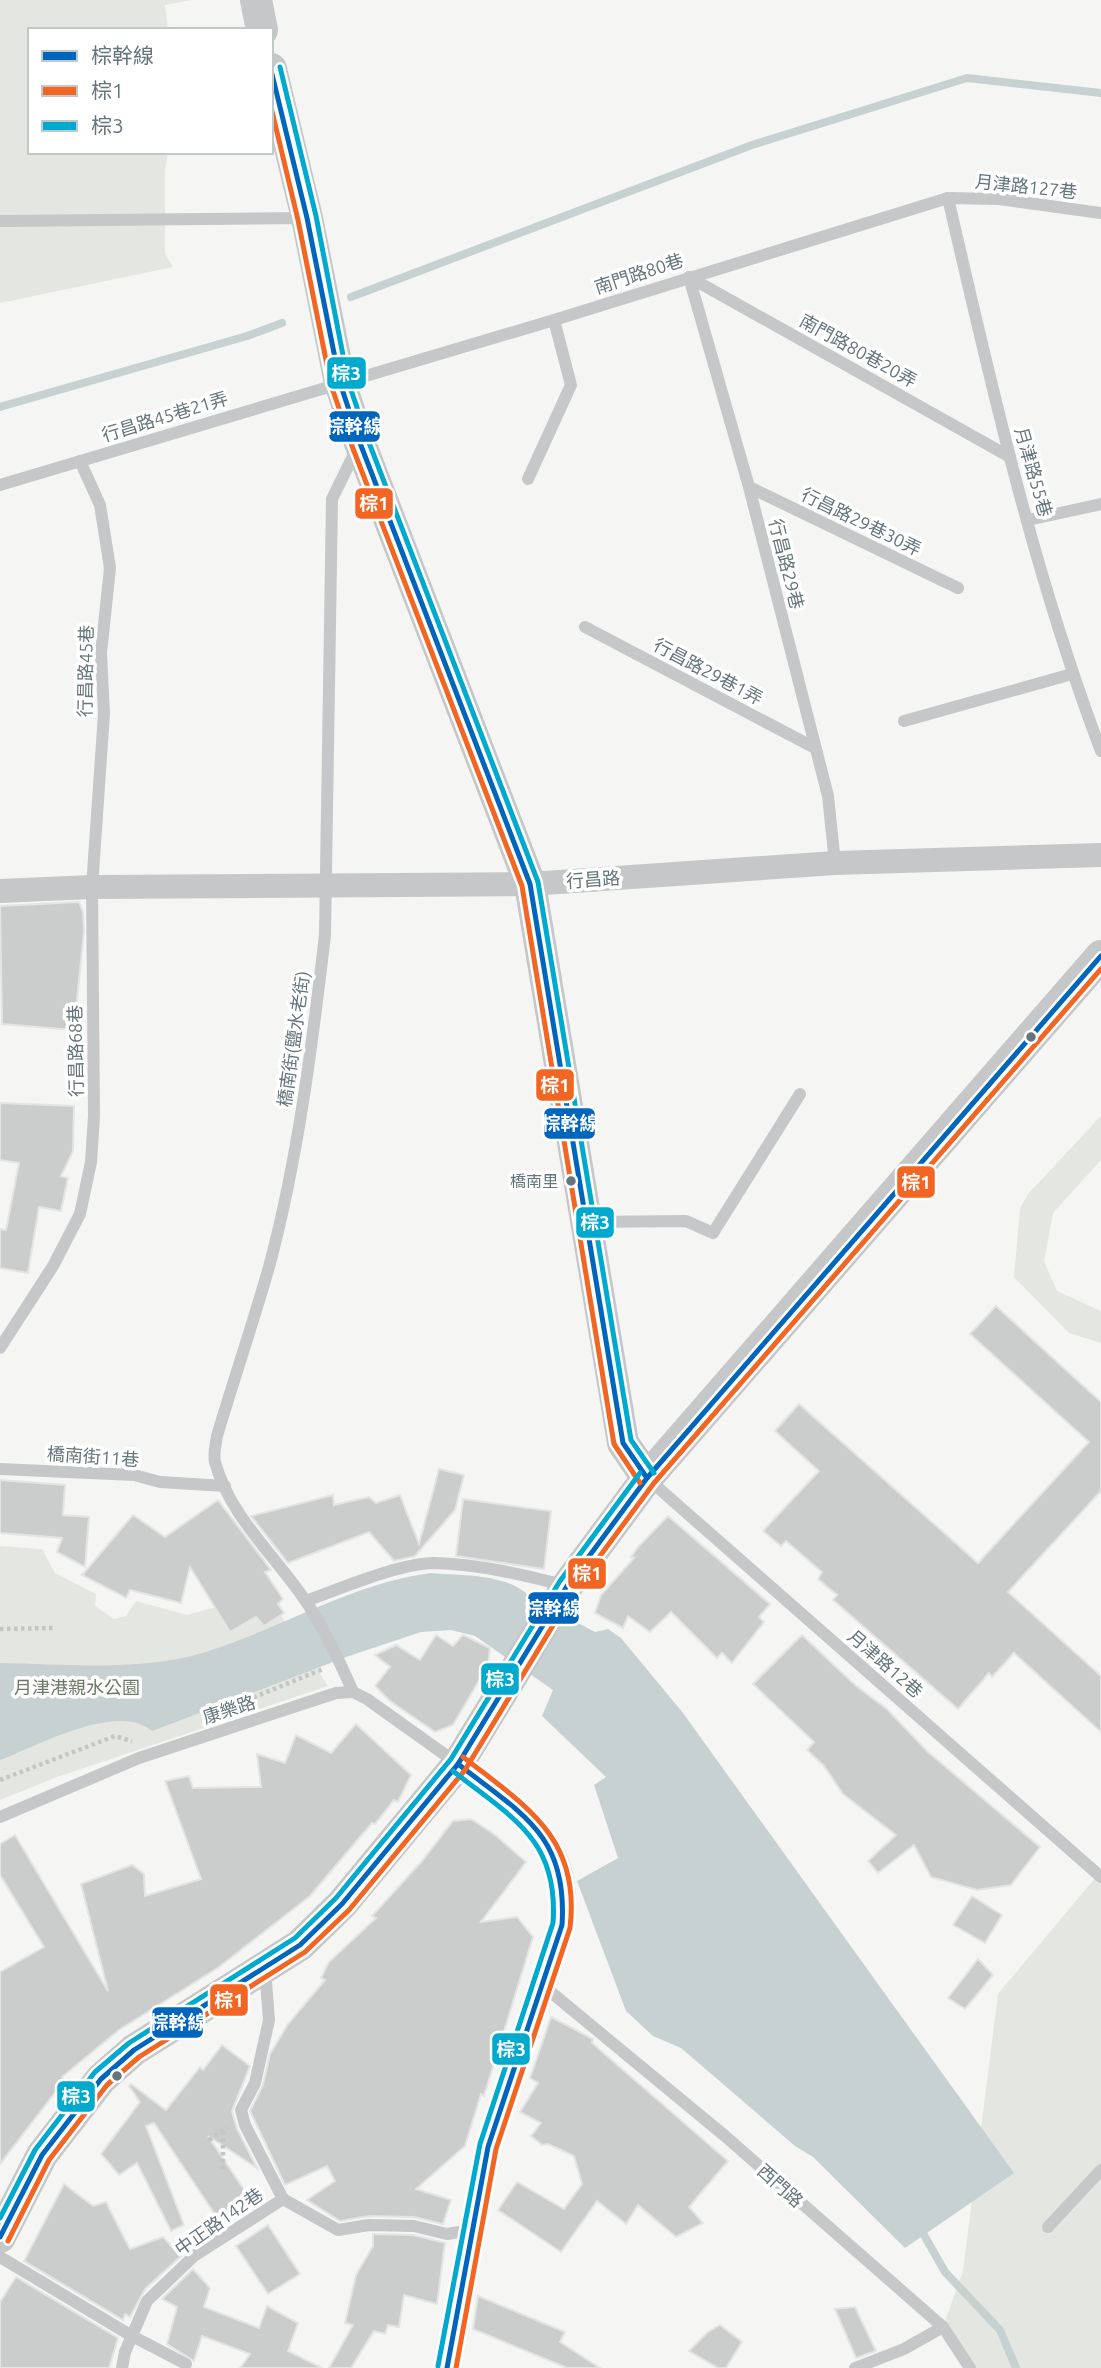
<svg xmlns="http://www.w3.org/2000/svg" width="1101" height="2368" font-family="Ubuntu,'Noto Sans TC',sans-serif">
<rect width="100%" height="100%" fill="#f5f5f4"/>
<g fill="#e4e6e1">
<path d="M0,0H191L165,5L168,30H30V152H168L165,171V254L173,267L0,303Z"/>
<path d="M1101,1116V1160L1053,1213L1044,1261L1057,1291L1101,1311V1343L1069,1333L1014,1277L1020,1209L1028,1194Z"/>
<path d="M0,1546L42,1549L55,1573L96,1594L95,1606L114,1619L126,1616L136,1601L187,1615L266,1593L328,1686L57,1777L0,1800Z"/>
<path d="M1101,1871V2368H971L943,2327L963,2271L998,1994Z"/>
</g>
<path fill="#c7d1d2" d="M431,1573C462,1576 509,1573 531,1598L595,1632L608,1629L621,1638L683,1713L1014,2173L905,2248L813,2157L795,2146L681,2048L653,2036L626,2011L577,1881L618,1858L594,1785L606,1777L542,1716L553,1690L475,1636L451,1630L421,1632L349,1656L152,1731C118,1701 37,1746 0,1760V1663C68,1664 140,1672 206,1652C282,1628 352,1583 431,1573Z"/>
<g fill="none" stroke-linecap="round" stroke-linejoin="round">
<g stroke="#c7d1d2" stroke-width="8">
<path d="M351,297L752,145L967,78L1101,93"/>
<path d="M0,407L247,336L282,323"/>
<path d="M920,2228L945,2272L1000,2330L1016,2368"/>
</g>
</g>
<g fill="#cbcdcd" stroke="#e4e4e4" stroke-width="2">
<path d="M79,902L83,912L84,931L74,1030L2,1024L0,906Z"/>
<path d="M0,1103L74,1106L73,1151L61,1176L68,1178L61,1211L39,1207L28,1273L0,1268V1229L6,1230L19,1163L0,1160Z"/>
<path d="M996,1306L1101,1402V1491L1008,1592L1101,1676V1732L1014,1653L992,1677L989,1673L958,1709L833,1600L837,1595L818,1579L822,1572L786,1541L781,1546L763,1531L819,1471L775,1431L799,1404L978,1563L1089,1442L970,1334Z"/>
<path d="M439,1469L464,1475L455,1510L415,1556L394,1561L369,1532L288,1563L251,1516L333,1495L334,1505L369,1497L376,1503L400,1495L419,1544Z"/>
<path d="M0,1480L65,1485L63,1515L89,1517L85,1567L57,1552L62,1538L0,1533Z"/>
<path d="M463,1499L551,1511L544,1569L456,1556Z"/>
<path d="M218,1500L271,1570L265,1572L283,1599L278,1604L284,1613L264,1626L256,1617L230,1632L190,1567L181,1603L130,1590L126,1598L82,1575L133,1515L165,1537Z"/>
<path d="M668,1516L770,1604L759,1617L764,1622L732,1663L722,1653L717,1658L671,1612L650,1632L628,1616L623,1628L595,1613L601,1595L634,1558L631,1557L638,1547Z"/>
<path d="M436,1635L453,1646L463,1635L490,1648L488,1665L453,1725L435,1732L390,1701L375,1686L390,1667L375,1655L396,1645L420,1660Z"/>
<path d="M802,1635L855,1685L887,1709L928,1752L1040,1847L1011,1885L977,1890L931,1877L914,1845L878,1873L868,1861L896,1835L843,1794L824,1766L807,1750L814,1742L753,1684Z"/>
<path d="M356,1724L411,1775L398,1802L394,1800L375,1824L372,1823L310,1896L219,1967L119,2030L62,2077L64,2081L0,2164V1972L44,1947L0,1875V1844L15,1835L108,1991L81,1884L132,1865L144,1874L145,1896L201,1879L165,1781L189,1776L193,1788L261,1787L257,1754L285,1763L296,1735L331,1753Z"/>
<path d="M471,1819L494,1834L526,1862L481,1922L517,1917L533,1937L484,2096L481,2094L465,2146L416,2189L451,2200L443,2224L414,2217L369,2216L340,2221L307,2200L335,2181L327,2166L285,2185L250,2111L263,2085L270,2054L288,2024L325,1980L321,1978L329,1962L376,1918L372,1916L422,1861L453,1821Z"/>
<path d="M972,1896L1002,1915L985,1943L953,1925Z"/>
<path d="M978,1959L993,1975L965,2009L948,1998Z"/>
<path d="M551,2017L593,2039L592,2043L728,2161L689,2207L703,2223L676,2237L638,2205L626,2224L597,2201L561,2252L498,2210L517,2182L564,2209L582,2184L574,2156L548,2144L542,2145L531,2136L541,2123L520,2112L538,2083L530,2078Z"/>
<path d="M222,2045L250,2066L232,2111L237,2129L257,2168L208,2136L251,2200L216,2216L154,2123L146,2126L184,2225L171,2231L137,2163L119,2175L101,2154L140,2102L129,2086L131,2084L166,2110L200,2067L203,2070Z"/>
<path d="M64,2184L93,2206L106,2202L130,2249L163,2237L181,2256L145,2289L130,2317L125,2314L123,2320L24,2261Z"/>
<path d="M268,2225L300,2274L268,2294L236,2246Z"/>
<path d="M373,2234L413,2235L445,2243L437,2304L404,2295L399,2327L388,2325L385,2334L374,2331L351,2368H329L353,2325L345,2323L356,2275L373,2246Z"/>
<path d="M193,2269L210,2288L204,2307L259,2328L267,2306L298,2323L288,2351L322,2368H240L250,2354L202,2336L194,2361L167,2344L177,2307L162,2299Z"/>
<path d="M16,2277L118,2338L109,2368H0V2302Z"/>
<path d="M478,2296L565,2332L560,2342L600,2368H567L473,2329Z"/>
<path d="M855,2307L876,2351L856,2358L835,2309Z"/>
<path d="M720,2325L742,2342L726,2368H718L689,2351L708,2332Z"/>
</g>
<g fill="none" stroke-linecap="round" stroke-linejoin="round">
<g stroke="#c4c5c5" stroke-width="4.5" stroke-dasharray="3.5 3.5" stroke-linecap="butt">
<path d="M0,1629L53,1628"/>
<path d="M247,1700L323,1669"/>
<path d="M0,1780L115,1736L132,1741"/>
<path d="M223,2131V2169"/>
<path d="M209,2140L227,2127"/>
</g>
<g stroke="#c5c7c8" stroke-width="12">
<path d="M948,198C991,384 1033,572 1101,751"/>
<path d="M0,221L307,218"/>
<path d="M689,277L749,487L828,796L835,863"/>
<path d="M689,277L1010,457"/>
<path d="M528,479L571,385L554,320"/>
<path d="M0,485L554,320L948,198L999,199L1101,213"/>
<path d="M749,487L958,588"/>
<path d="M1028,520L1101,504"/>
<path d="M585,627L815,748"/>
<path d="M904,721L1072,674"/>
<path d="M587,1222L686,1221L713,1233L800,1094"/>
<path d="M0,1348L53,1266L80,1214L91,1162L94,1116L92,887L104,714L101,653L110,568L100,505L80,461"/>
<path d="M0,1469L134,1475L160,1482L225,1486"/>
<path d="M647,1478L1101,1877"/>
<path d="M306,1601C339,1589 400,1563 434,1563C478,1564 525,1575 567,1586"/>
<path d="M353,1692C340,1662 326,1633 309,1606C279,1559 230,1518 215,1462C213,1454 216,1444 217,1436C234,1379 253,1323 269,1267C298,1159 312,1046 325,935L332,499L357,448"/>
<path d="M0,1817L139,1758L336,1693L353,1692L367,1699L458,1764"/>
<path d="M541,1984L725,2136L943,2327L904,2349L855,2368"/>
<path d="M283,2199L338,2230L369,2225L414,2226L447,2234L472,2230"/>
<path d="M1048,2227L1101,2170"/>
<path d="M0,2257L132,2336L186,2364"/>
<path d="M943,2327L970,2368"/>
<path d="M122,2368L125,2352L147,2301L194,2256L283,2199L245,2125L241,2110L255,2083L269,2020L265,1969"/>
</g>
<g stroke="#c5c7c8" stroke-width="24">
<path d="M0,891L92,887L530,884L835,863L1101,855"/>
<path d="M447,2368L488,2147L562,1925C576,1839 516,1812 458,1764"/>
</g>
<g stroke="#c5c7c8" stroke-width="32">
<path d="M256,0L262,30"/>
<path d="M271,69L307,218L340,383L360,443L530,884L623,1443L647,1478"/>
<path d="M0,2237L42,2155L101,2079L134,2050L300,1945L342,1904L458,1764L567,1586L647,1478L1101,956"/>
</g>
<g stroke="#fff" stroke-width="10">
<g id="bus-1">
<path d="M271,70L307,218L340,383L360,443L530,884L623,1443L647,1478"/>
<path d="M0,2237L42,2155L101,2079L134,2050L300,1945L342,1904L458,1764L567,1586L647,1478L1101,956"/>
<path d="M447,2368L488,2147L562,1925C568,1835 522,1814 458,1764"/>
</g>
</g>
<g stroke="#fff" stroke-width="10">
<g id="bus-2">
<path d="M271,107L298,220L331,385L352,446L522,886L614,1444L640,1483"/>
<path d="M8,2241L49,2160L107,2085L139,2057L305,1952L349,1910L465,1770L574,1591L654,1483L1101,969"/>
<path d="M456,2368L496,2149L570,1928C581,1838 526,1806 463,1757"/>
</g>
</g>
<g stroke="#fff" stroke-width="10">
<g id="bus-3">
<path d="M280,67L316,216L348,381L368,440L538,882L631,1440L654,1473"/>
<path d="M0,2218L35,2150L95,2072L129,2043L295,1938L336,1898L451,1759L560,1581L640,1473"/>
<path d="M438,2366L480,2144L553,1923C559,1839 512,1818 453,1771"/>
</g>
</g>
<use href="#bus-1" stroke="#0065bd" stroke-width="5"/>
<use href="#bus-2" stroke="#f26522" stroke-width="5"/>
<use href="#bus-3" stroke="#00a9ce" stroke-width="5"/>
</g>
<g fill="#64757b" stroke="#fff" stroke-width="2.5">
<circle cx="1031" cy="1037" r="6"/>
<circle cx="571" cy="1181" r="6"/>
<circle cx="117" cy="2076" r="6"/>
</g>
<g text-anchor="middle" stroke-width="7" stroke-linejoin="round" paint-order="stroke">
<g font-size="16" fill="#64757b" stroke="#fff" text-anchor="end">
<text x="558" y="1187">橋南里</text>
</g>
<g font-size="18" fill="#64757b" stroke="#fff">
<text transform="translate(1026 187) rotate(6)" y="6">月津路127巷</text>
<text transform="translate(639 274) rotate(-18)" y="6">南門路80巷</text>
<text transform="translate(858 351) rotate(29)" y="6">南門路80巷20弄</text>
<text transform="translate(165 417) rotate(-17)" y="6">行昌路45巷21弄</text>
<text transform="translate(1033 472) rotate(74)" y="6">月津路55巷</text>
<text transform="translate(861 522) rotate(26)" y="6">行昌路29巷30弄</text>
<text transform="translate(786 564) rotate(76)" y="6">行昌路29巷</text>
<text transform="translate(86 671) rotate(-89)" y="6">行昌路45巷</text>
<text transform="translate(708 672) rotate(28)" y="6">行昌路29巷1弄</text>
<text transform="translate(593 880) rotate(-4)" y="6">行昌路</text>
<text transform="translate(294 1039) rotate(-82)" y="6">橋南街(鹽水老街)</text>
<text transform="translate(76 1051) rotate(-91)" y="6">行昌路68巷</text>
<text transform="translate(93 1457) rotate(4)" y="6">橋南街11巷</text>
<text transform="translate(885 1664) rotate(41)" y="6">月津路12巷</text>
<text transform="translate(229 1710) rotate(-18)" y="6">康樂路</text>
<text transform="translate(780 2186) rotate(42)" y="6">西門路</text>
<text transform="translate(219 2222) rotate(-35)" y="6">中正路142巷</text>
</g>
<g font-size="18" fill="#6d7966" stroke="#fff">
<text x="77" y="1694">月津港親水公園</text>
</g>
</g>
<g stroke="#fff" stroke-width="2.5">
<rect x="326" y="356" width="41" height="34" rx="7" fill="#00a9ce"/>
<rect x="328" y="410" width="53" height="33" rx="7" fill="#0065bd"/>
<rect x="354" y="487" width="40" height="33" rx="7" fill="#f26522"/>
<rect x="535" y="1068" width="40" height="34" rx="7" fill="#f26522"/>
<rect x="543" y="1107" width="53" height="33" rx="7" fill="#0065bd"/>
<rect x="896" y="1165" width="40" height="34" rx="7" fill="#f26522"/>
<rect x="575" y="1206" width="40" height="33" rx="7" fill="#00a9ce"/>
<rect x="567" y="1557" width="40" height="33" rx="7" fill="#f26522"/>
<rect x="527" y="1591" width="53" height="34" rx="7" fill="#0065bd"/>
<rect x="480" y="1662" width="40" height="34" rx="7" fill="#00a9ce"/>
<rect x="209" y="1983" width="40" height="34" rx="7" fill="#f26522"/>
<rect x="151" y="2006" width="53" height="33" rx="7" fill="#0065bd"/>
<rect x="491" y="2032" width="40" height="34" rx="7" fill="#00a9ce"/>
<rect x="56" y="2080" width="40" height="33" rx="7" fill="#00a9ce"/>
</g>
<g font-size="19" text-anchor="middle" font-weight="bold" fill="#fff">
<text x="346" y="380">棕3</text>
<text x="354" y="433">棕幹線</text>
<text x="374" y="510">棕1</text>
<text x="555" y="1092">棕1</text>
<text x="570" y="1130">棕幹線</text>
<text x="916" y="1189">棕1</text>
<text x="595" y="1229">棕3</text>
<text x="587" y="1580">棕1</text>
<text x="553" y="1615">棕幹線</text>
<text x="500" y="1686">棕3</text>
<text x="229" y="2007">棕1</text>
<text x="178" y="2029">棕幹線</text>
<text x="511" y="2056">棕3</text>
<text x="76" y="2103">棕3</text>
</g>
<rect x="28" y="28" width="245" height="126" fill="#ffffff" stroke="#c1c8ca" stroke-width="2"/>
<rect x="42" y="51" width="35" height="10" fill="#0065bd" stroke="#c1c8ca" stroke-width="2"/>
<text x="91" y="63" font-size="21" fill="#64757b">棕幹線</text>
<rect x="42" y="86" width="35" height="10" fill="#f26522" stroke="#c1c8ca" stroke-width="2"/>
<text x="91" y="98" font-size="21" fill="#64757b">棕1</text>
<rect x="42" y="121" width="35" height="10" fill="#00a9ce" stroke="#c1c8ca" stroke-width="2"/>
<text x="91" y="133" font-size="21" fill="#64757b">棕3</text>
</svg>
